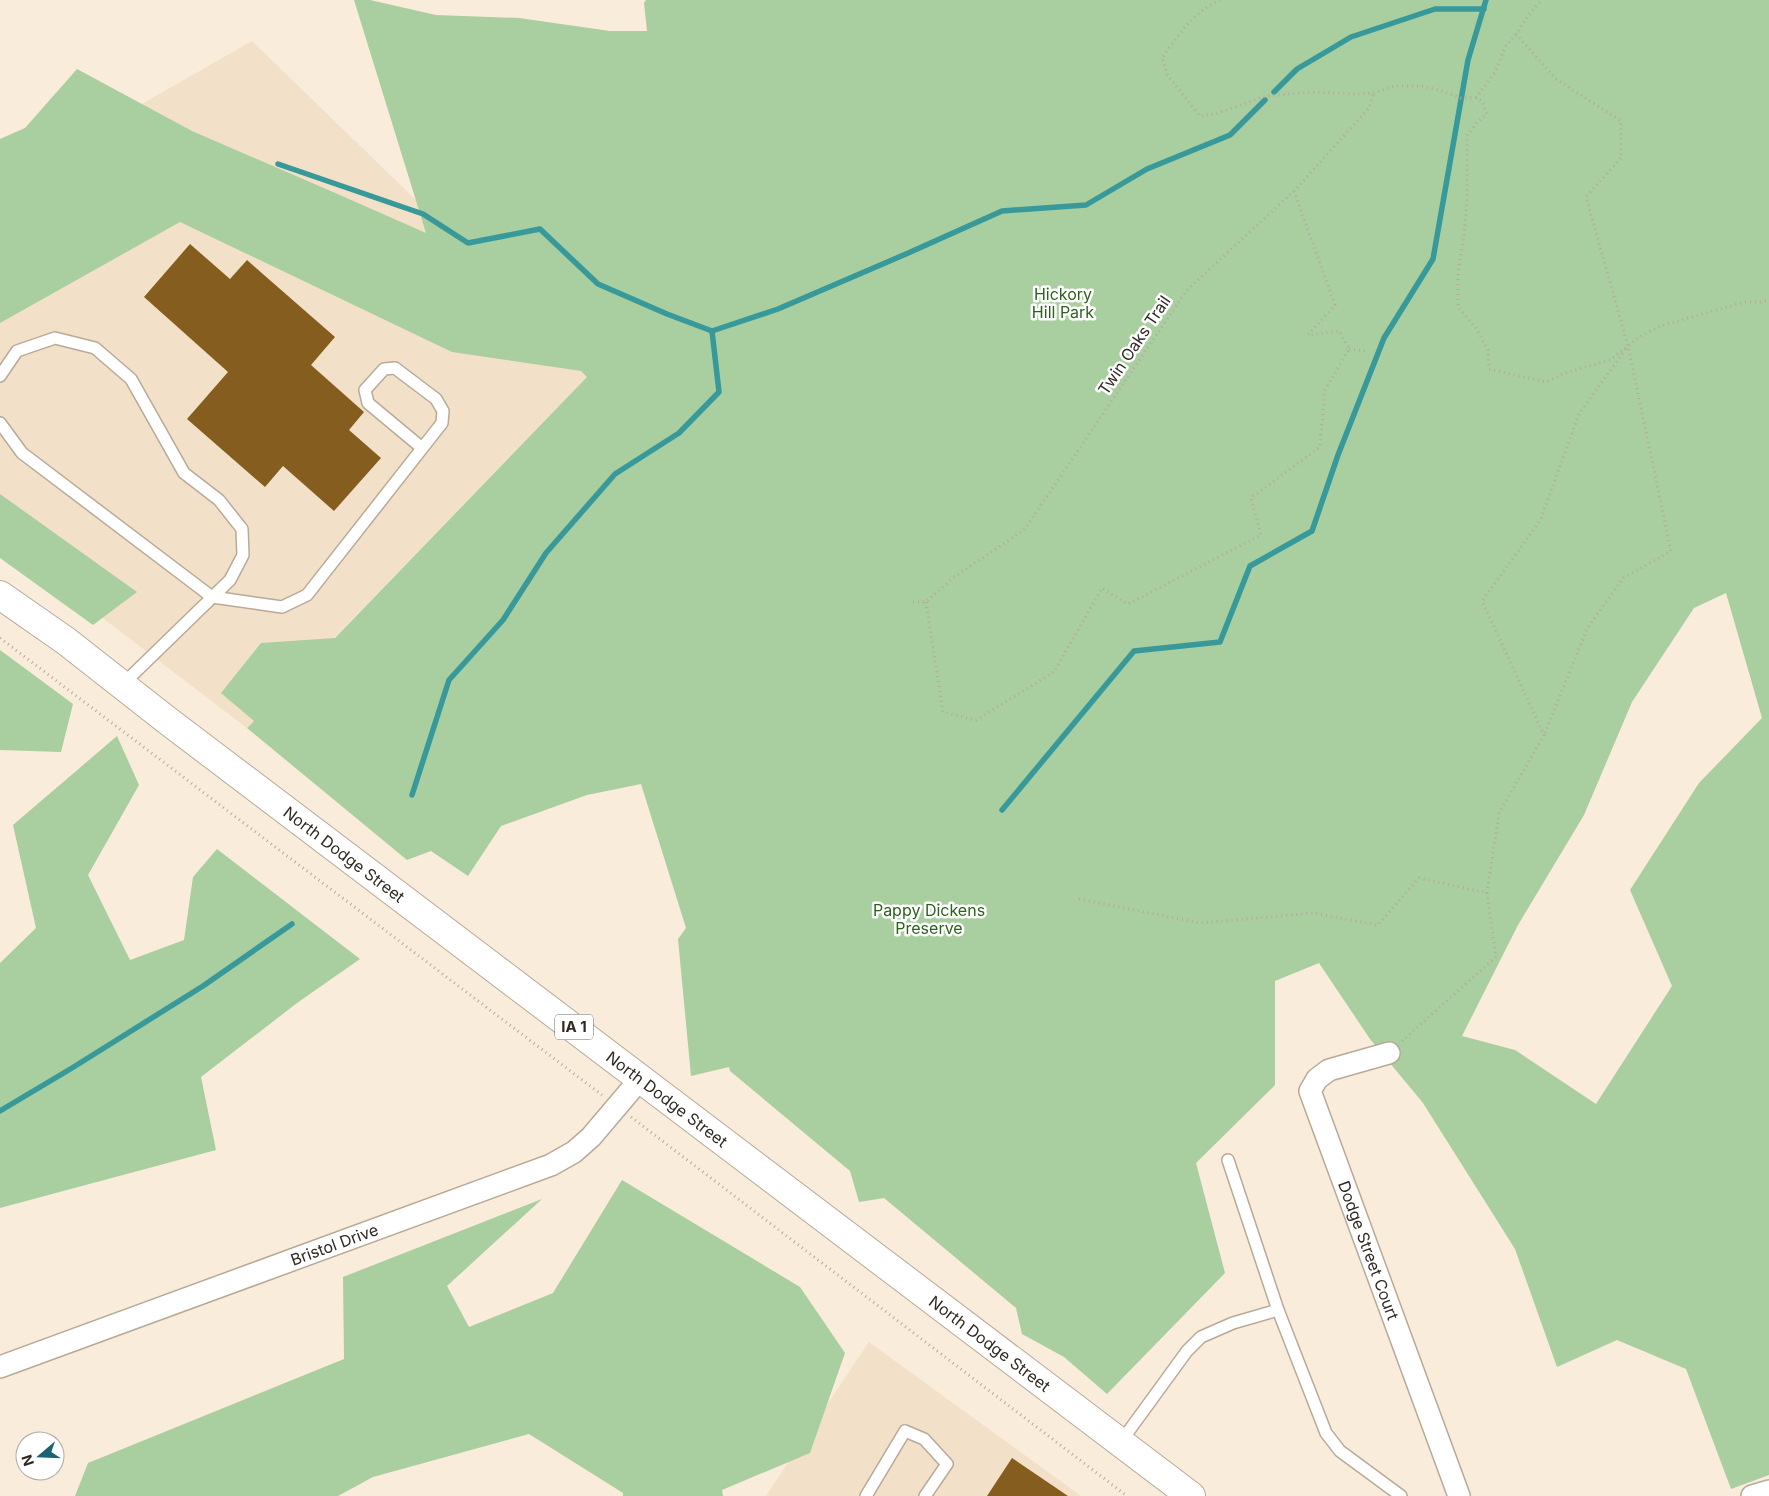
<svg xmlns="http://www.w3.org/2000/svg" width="1769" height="1496" font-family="Inter,sans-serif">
<rect width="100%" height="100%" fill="#faecda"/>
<g fill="#f3e0c8">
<path d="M252,41L481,263L587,377L247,728L0,540V185Z"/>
<path d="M869,1342L1081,1496H766Z"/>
</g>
<g fill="#a9cea0" fill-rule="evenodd">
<path d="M354,0H370L436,15L519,18L610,31H647L644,3L646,0H1769V1475L1731,1489L1686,1369L1617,1340L1557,1367L1515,1249L1423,1103L1370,1039L1319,963L1275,981V1085L1196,1163L1225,1273L1107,1394L1064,1357L1022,1334L1016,1308L884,1198L859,1202L850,1171L730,1071L729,1067L691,1076L678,939L686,928L641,784L587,795L501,826L468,876L431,851L407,860L247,728L254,721L221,693L261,643L335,638L587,377L581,371L452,352L180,222L0,323V139L25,128L77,69L192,131L333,192L426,233ZM1726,593L1762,718L1699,783L1630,890L1672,986L1596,1104L1515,1050L1462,1036L1518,925L1584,815L1632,702L1694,608Z"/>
<path d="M0,494L137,592L93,625L0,558Z"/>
<path d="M0,650L73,704L61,752L0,750Z"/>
<path d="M117,736L139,785L88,875L130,960L184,940L193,877L217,849L360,959L297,1003L201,1077L216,1150L0,1208V963L36,928L13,825Z"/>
<path d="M622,1180L800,1287L845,1353L810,1453L722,1490L723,1496H623V1493L529,1434L373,1477L338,1496H75L88,1463L344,1359L343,1277L542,1199L447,1286L469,1327L553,1293Z"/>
</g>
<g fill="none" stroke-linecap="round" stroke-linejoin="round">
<g stroke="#38999a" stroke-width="5.5">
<path d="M1274,92L1297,69L1351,37L1435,9H1484"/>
<path d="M278,164L423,214L468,243L540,229L598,284L667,314L712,331L778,309L906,254L1002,211L1086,205L1147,169L1230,135L1265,100"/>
<path d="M412,795L449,680L503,620L546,553L615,474L679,433L719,392L712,331"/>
<path d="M1002,810L1134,651L1220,642L1250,566L1312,531L1338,455L1384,338L1433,259L1468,60L1486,0"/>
<path d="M0,1111L72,1068L203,986L292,924"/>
</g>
</g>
<g fill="#855d1e">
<path d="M190,244L230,279L247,260L335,337L311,365L364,412L349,430L381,458L334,511L283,466L265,487L187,419L228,372L144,297Z"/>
<path d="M1012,1458L1068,1496H987Z"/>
</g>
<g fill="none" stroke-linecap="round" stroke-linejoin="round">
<g stroke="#b7aa98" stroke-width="14">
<g id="lane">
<path d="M0,376L17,351L55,338L95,348L131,379L184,473L219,500L242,529L243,555L230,580L122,685"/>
<path d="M0,423L22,453L212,597L282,607L307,595L442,423L443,411L436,399L395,368L384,369L365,390L368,403L422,448"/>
<path d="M1228,1160L1278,1310"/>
<path d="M1120,1443L1187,1351L1201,1337L1233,1323L1278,1310L1326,1433L1340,1451L1401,1496"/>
<path d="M866,1496L905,1431L924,1439L947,1464L925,1496"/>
</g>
</g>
<g stroke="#b7aa98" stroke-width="24">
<g id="street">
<path id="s1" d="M1389,1053L1329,1070L1317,1079L1310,1091L1459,1496"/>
<path id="s2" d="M0,1367L551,1165L574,1152L591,1137L641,1078"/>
<path d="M1752,1496L1769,1491"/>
</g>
</g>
<g stroke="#b7aa98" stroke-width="30">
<g id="primary">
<path id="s3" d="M0,595L66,641L168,721L1191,1496"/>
</g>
</g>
<g stroke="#b4a99b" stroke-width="3" stroke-dasharray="1 4" stroke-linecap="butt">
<path d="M1220,0C1193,12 1179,35 1162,58L1168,76L1200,116L1215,114L1266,96L1311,92L1355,94L1374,93L1394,86H1421L1442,91L1461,98H1476L1482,101L1487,114L1477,122L1467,136V199L1465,226L1458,273V307L1476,328L1488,350L1489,369L1546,382L1565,373L1610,360L1638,338L1660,326L1745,302H1761L1769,300"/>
<path d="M1516,34L1556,79L1621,121V158L1586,197L1628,346L1671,551L1623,578L1587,629L1544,735"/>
<path d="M1476,98L1495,72L1505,47L1516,34L1530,13L1542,0"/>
<path d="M1349,349L1368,351"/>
<path d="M913,602H926L954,577L1024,530L1187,290L1294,191L1369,108L1374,93"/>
<path d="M926,602L943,712L976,720L1054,672L1102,588L1128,604L1261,535L1251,498L1320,447L1325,390L1349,349L1339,331L1308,335L1335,305L1294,191"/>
<path d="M0,638L602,1095"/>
<path d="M1079,899L1200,923L1313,913L1378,925L1419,878L1487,893L1499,813L1544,735L1482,601L1540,521L1579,414L1628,346"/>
<path d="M1402,1041L1496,957L1487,893"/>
<path d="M631,1117L1127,1496"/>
</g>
<use href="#lane" stroke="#fff" stroke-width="11"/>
<use href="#street" stroke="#fff" stroke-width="21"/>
<use href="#primary" stroke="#fff" stroke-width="28"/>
</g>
<g text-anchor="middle" stroke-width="5" stroke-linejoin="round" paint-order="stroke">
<rect fill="#fff" stroke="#6d6964" stroke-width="1" x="555" y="1014.5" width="38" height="25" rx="4"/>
<g font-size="15" font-weight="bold" fill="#2f2922">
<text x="574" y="1032">IA 1</text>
</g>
<g font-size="16" fill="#2c621c" stroke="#fff">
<text x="1063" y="300">Hickory<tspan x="1063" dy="18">Hill Park</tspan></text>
<text x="929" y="916">Pappy Dickens<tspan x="929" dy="18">Preserve</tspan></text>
</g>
<g font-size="16" fill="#2f2922" stroke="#fff">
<text transform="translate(1134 345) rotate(-56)" y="6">Twin Oaks Trail</text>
<text dy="6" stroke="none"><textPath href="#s3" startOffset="431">North Dodge Street</textPath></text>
<text dy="6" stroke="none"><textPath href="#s3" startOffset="836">North Dodge Street</textPath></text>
<text dy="6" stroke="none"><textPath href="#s2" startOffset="356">Bristol Drive</textPath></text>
<text dy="6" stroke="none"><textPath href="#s1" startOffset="261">Dodge Street Court</textPath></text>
<text dy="6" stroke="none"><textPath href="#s3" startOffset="1241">North Dodge Street</textPath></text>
</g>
</g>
<g transform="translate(40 1456) rotate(251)"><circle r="24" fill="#ffffff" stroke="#aca9a7"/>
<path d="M0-4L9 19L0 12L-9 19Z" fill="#1b6372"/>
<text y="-8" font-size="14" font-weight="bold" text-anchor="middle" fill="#2f2922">N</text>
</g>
</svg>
